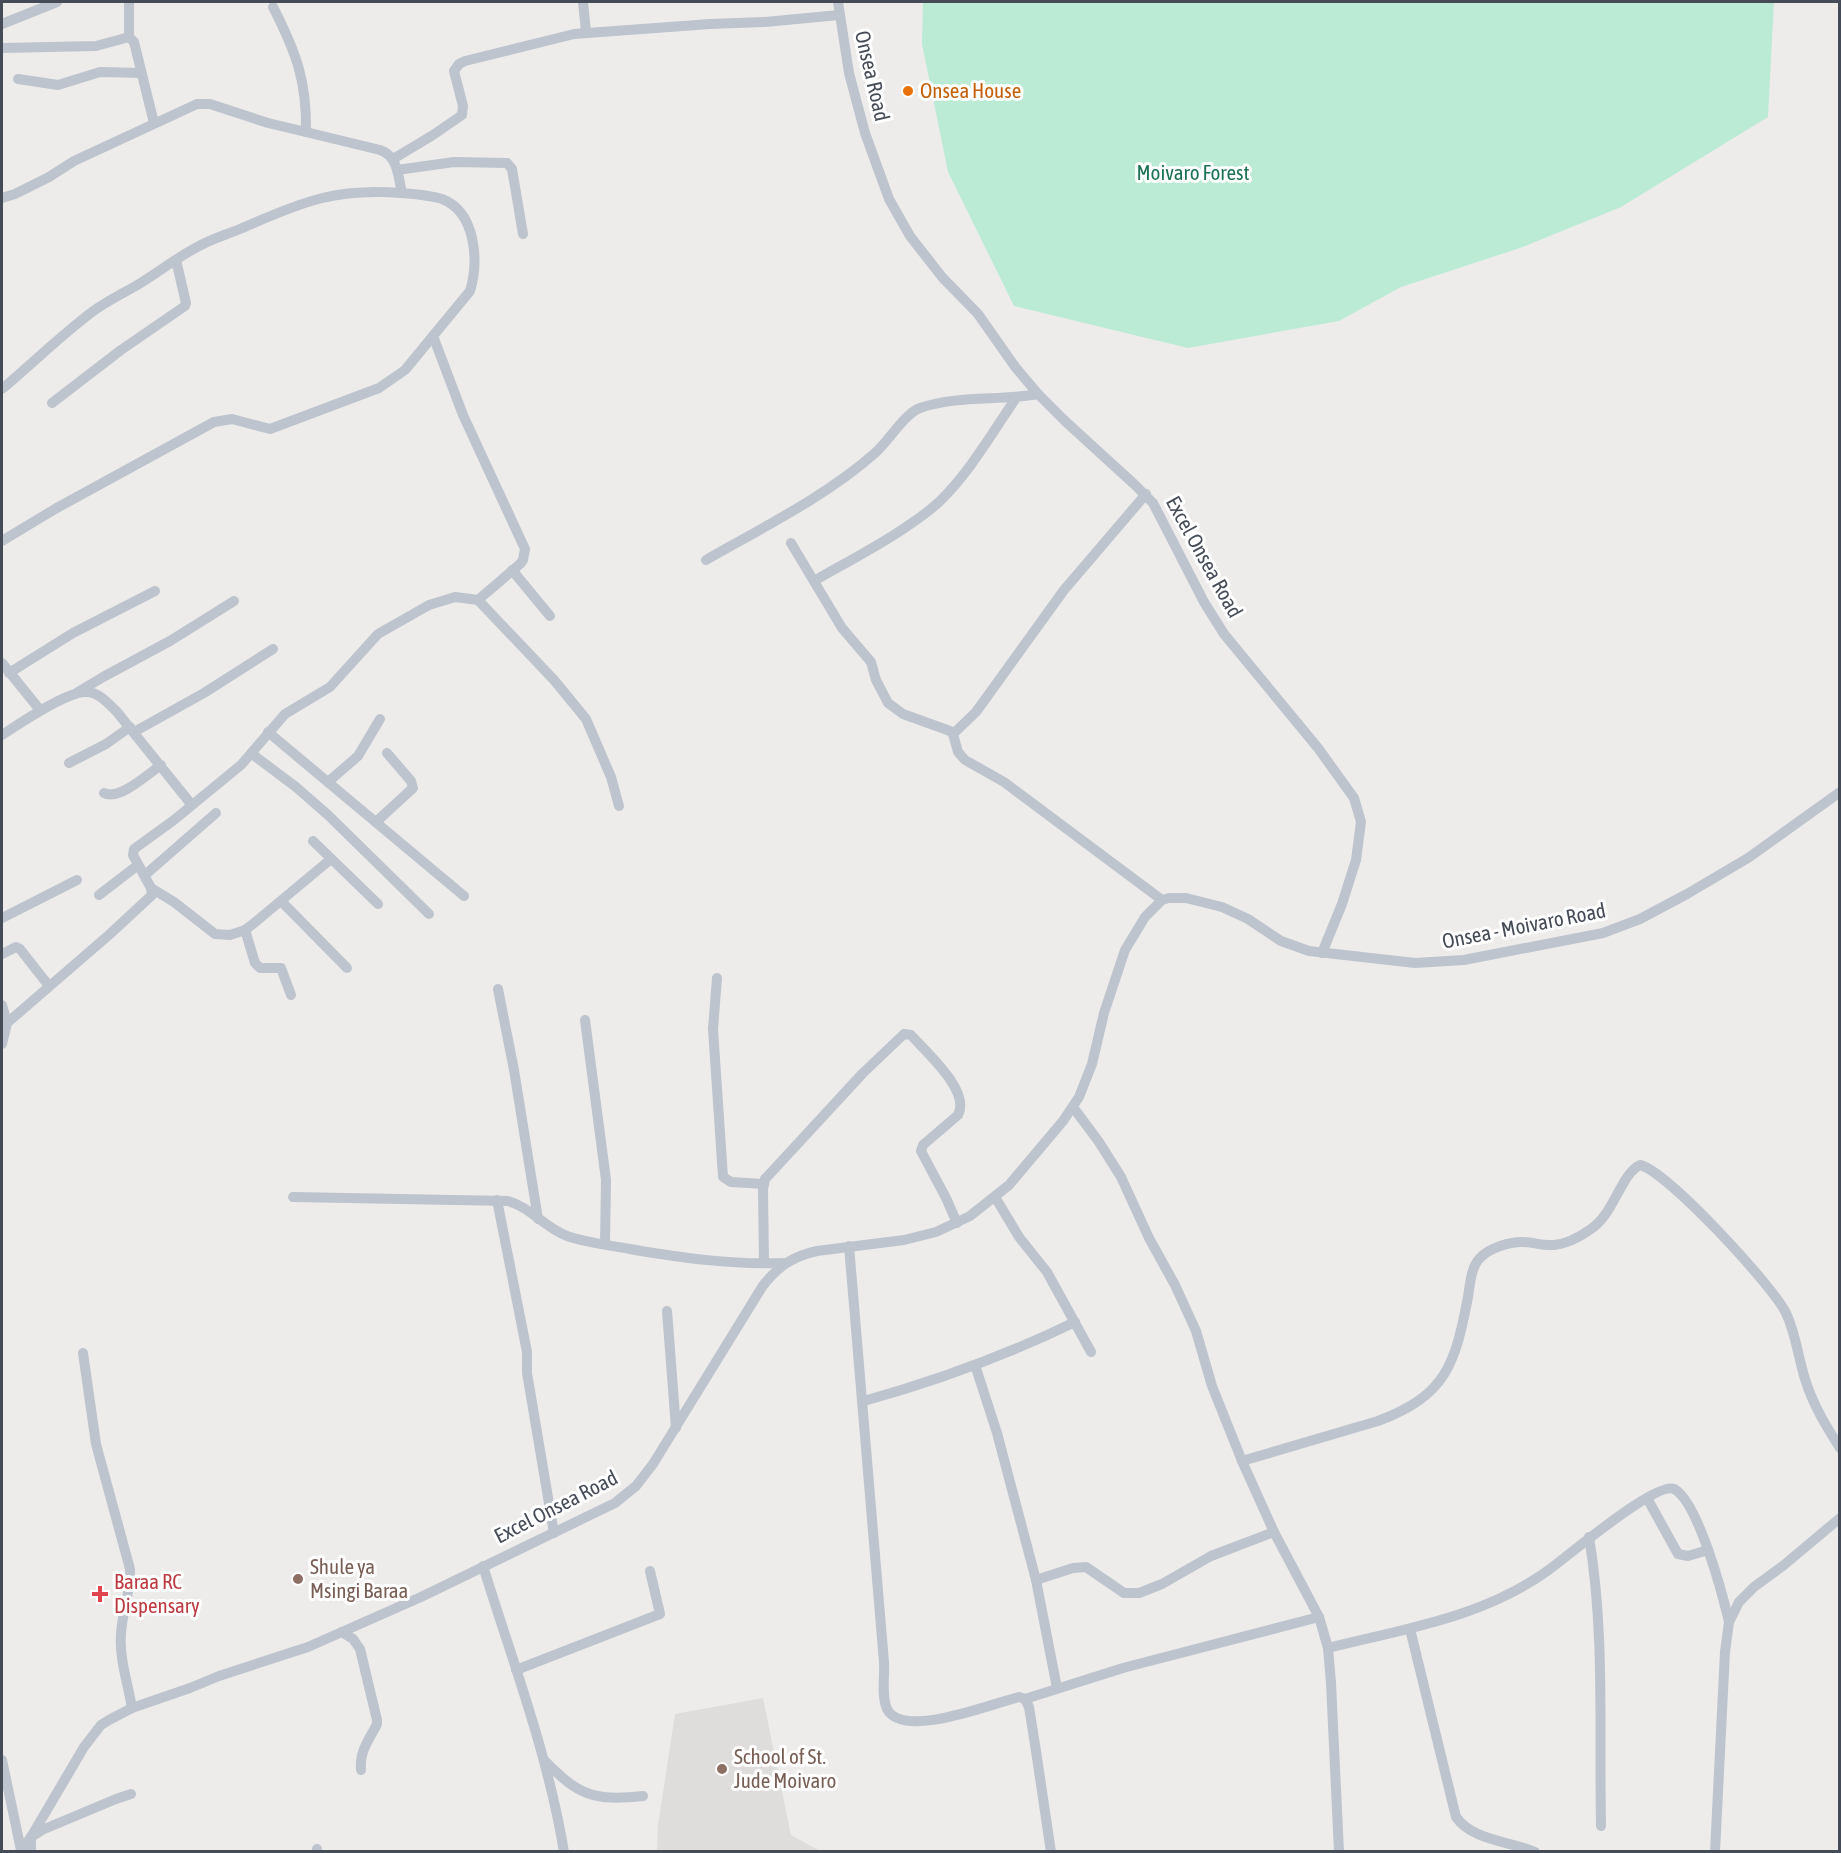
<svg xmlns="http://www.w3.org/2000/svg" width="1841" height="1853" font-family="'Asap Condensed',sans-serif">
<rect width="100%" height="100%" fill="#eeeceb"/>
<path fill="#dfdddc" d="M763,1698L791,1835L820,1851H657L658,1825L675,1714Z"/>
<path fill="#bbebd5" d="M923,2H1774L1768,117L1621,207L1523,247L1401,287L1339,321L1188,348L1014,306L948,172L922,44Z"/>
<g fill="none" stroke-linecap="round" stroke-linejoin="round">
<g stroke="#bdc4cd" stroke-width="10">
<path d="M129,2V37"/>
<path d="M583,2L586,32"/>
<path d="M838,2L849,73L865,133L889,199L910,236L942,277L978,314L1016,368L1038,394L1065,421L1134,484L1153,503L1204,602L1224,634L1318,748L1354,798L1361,822L1356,860L1342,904L1322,953"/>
<path d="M273,7C296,52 307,81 306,132L380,150C398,156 398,176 402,193"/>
<path d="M2,24L57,2"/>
<path d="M2,48L96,46L129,37L134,42L154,123"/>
<path d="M18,79L58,85L100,72L141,73"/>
<path d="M393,159L433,135L462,115L463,106L454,71L459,64L465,61L574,34L710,24L765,22L839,15"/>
<path d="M397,170L454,162L507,163L512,169L523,234"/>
<path d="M2,198L15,194L49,177L74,161L197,104H210L268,123L306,132"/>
<path d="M433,336L463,415L525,549L523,560L520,564L478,600"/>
<path d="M2,389C32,364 60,336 92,312C107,301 124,293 139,284C160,271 179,256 201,245C216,237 232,233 247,226C304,201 337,188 401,193C415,194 429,195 442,199C476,212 479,261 470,291L405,370L379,388L270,429L232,419L214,422L55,509L2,541"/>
<path d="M52,403L121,350L185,306L186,303L176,260"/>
<path d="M791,543L842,628L871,662L876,680L888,703L903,714L950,731L953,734L958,752L965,760L1004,782L1162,900"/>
<path d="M706,560C762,528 828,495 875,453C889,441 904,414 920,408C958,395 999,401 1038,394"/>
<path d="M512,570L550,616"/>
<path d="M814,581C852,559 907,531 939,502C970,472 992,433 1016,398"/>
<path d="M2,663L40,710"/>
<path d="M9,673L73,633L155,591"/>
<path d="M78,692L103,677L170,641L234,601"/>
<path d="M134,732L204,693L273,649"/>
<path d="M268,732L464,896"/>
<path d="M953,734L976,712L1064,590L1146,494"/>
<path d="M2,735C19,724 67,691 86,692C99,692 108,703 117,712L191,804"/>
<path d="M252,754L296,787L328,815L429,914"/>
<path d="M69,763L106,744L130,727"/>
<path d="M328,782L358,756L380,719"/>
<path d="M104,793C119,801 148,774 161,765"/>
<path d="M376,822L413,788L411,781L387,753"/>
<path d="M313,841L378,904"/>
<path d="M145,875L216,813"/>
<path d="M151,888L174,902L215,934L230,935L245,930L253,924L331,859"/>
<path d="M99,895L138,865"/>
<path d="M281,901L347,968"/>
<path d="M2,918L77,880"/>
<path d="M245,930L255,963L260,968H281L291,995"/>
<path d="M2,954L16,947L20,949L49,986"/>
<path d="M717,978L713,1029L723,1177L731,1182L764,1184"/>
<path d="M498,989L514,1070L538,1219"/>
<path d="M2,1005L7,1023L2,1044"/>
<path d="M585,1020L606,1180L605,1244"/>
<path d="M7,1023L110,934L152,895L151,888L133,855L134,849L174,820L241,765L285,714L330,687L378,634L429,605L455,597L478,600L554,680L586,719L611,777L619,806"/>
<path d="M1073,1107L1099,1142L1121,1177L1149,1238L1175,1285L1196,1331L1212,1386L1242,1461L1274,1532L1319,1617L1328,1648L1331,1683L1339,1852"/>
<path d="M293,1197L508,1201C530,1207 545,1228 567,1236C587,1243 609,1245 630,1249C682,1258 732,1265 785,1263"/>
<path d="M995,1197L1019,1237L1047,1272L1091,1352"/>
<path d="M497,1200L527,1352V1373L554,1533"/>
<path d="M849,1246L884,1662C885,1676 881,1696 887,1709C903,1740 993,1703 1019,1697L1025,1699L1029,1707L1036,1751L1051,1852"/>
<path d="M764,1263L763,1189L765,1179L863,1073L904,1034L911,1035C926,1052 971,1091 958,1115L923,1145L921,1151L946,1198L957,1223"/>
<path d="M667,1311L676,1428"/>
<path d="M83,1353L96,1444L130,1569C131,1591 122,1612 121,1634C119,1658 128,1684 132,1708"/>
<path d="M975,1365L997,1433L1036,1580L1057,1688"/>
<path d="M864,1401C936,1381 1007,1355 1075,1322"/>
<path d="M1242,1461L1378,1421C1447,1395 1455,1364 1468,1297C1470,1284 1471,1267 1480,1258C1489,1248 1509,1242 1522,1242C1533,1242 1543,1246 1554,1245C1566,1244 1581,1236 1591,1229C1614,1214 1621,1174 1640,1165C1667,1171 1773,1286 1786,1313C1796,1334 1798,1357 1805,1379C1813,1405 1826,1426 1840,1448"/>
<path d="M1647,1498L1678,1554L1688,1556L1708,1550"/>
<path d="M1589,1537C1605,1632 1599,1730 1601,1826"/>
<path d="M483,1566C512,1660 548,1754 564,1852"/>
<path d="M1036,1580L1073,1568L1086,1567L1124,1593H1139L1162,1584L1211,1556L1274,1532"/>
<path d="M1410,1629L1456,1817C1473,1841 1510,1841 1535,1852"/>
<path d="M342,1632L353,1639L360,1649L377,1720V1724C369,1740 359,1752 361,1770"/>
<path d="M1328,1648C1404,1629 1485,1617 1550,1569C1568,1556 1656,1481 1674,1489C1698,1501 1723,1596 1729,1622"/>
<path d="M516,1670L660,1614L650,1571"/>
<path d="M1025,1699L1123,1668L1319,1617"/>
<path d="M2,1760L21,1850"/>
<path d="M545,1761C579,1796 594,1801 643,1796"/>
<path d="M317,1849V1852"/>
<path d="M20,1852L31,1837L84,1747L101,1725L109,1720L132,1708L190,1688L219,1676L308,1647L421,1597L615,1503L636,1486L653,1464L762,1287C777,1267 793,1256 817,1251L904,1240L936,1232L970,1216L1009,1185L1063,1121L1079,1097L1092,1064L1104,1013L1125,950L1145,917L1162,900L1169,898H1186L1222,907L1248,919L1281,941L1309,951L1415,963L1464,960L1603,933L1640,919L1687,894L1748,858L1840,792"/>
<path d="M31,1852V1837L42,1830L116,1799L131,1794"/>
<path d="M1715,1852L1725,1652L1729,1622L1739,1602L1754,1587L1784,1565L1840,1518"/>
</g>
</g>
<circle fill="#e8710a" stroke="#fff" stroke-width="2" cx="908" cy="91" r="6"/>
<g fill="#8d6e63" stroke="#fff" stroke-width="2">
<circle cx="298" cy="1579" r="6"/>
<circle cx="722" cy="1769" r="6"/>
</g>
<path fill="#e0444e" stroke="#fff" stroke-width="2" d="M97 1585h6v6h6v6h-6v6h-6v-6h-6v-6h6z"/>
<g text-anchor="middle" stroke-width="6" stroke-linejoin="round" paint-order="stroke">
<g font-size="21" fill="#454c57" stroke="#fff">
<text transform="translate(872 76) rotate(77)" y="7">Onsea Road</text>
<text transform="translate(1204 557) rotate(61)" y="7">Excel Onsea Road</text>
<text transform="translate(1524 926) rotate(-11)" y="7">Onsea - Moivaro Road</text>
<text transform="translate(556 1507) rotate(-27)" y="7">Excel Onsea Road</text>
</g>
<g font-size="21" fill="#c56008" stroke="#fff" text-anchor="start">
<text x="920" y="98">Onsea House</text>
</g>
<g font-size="21" fill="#1c7354" stroke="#fff">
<text x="1193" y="180">Moivaro Forest</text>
</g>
<g font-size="21" fill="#785e54" stroke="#fff" text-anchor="start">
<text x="310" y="1574">Shule ya<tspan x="310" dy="24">Msingi Baraa</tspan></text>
<text x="734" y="1764">School of St.<tspan x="734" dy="24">Jude Moivaro</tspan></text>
</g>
<g font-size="21" fill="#be3a42" stroke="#fff" text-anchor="start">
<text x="114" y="1589">Baraa RC<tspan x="114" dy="24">Dispensary</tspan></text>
</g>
</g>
<rect width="1841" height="1853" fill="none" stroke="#454c57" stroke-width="6"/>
</svg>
